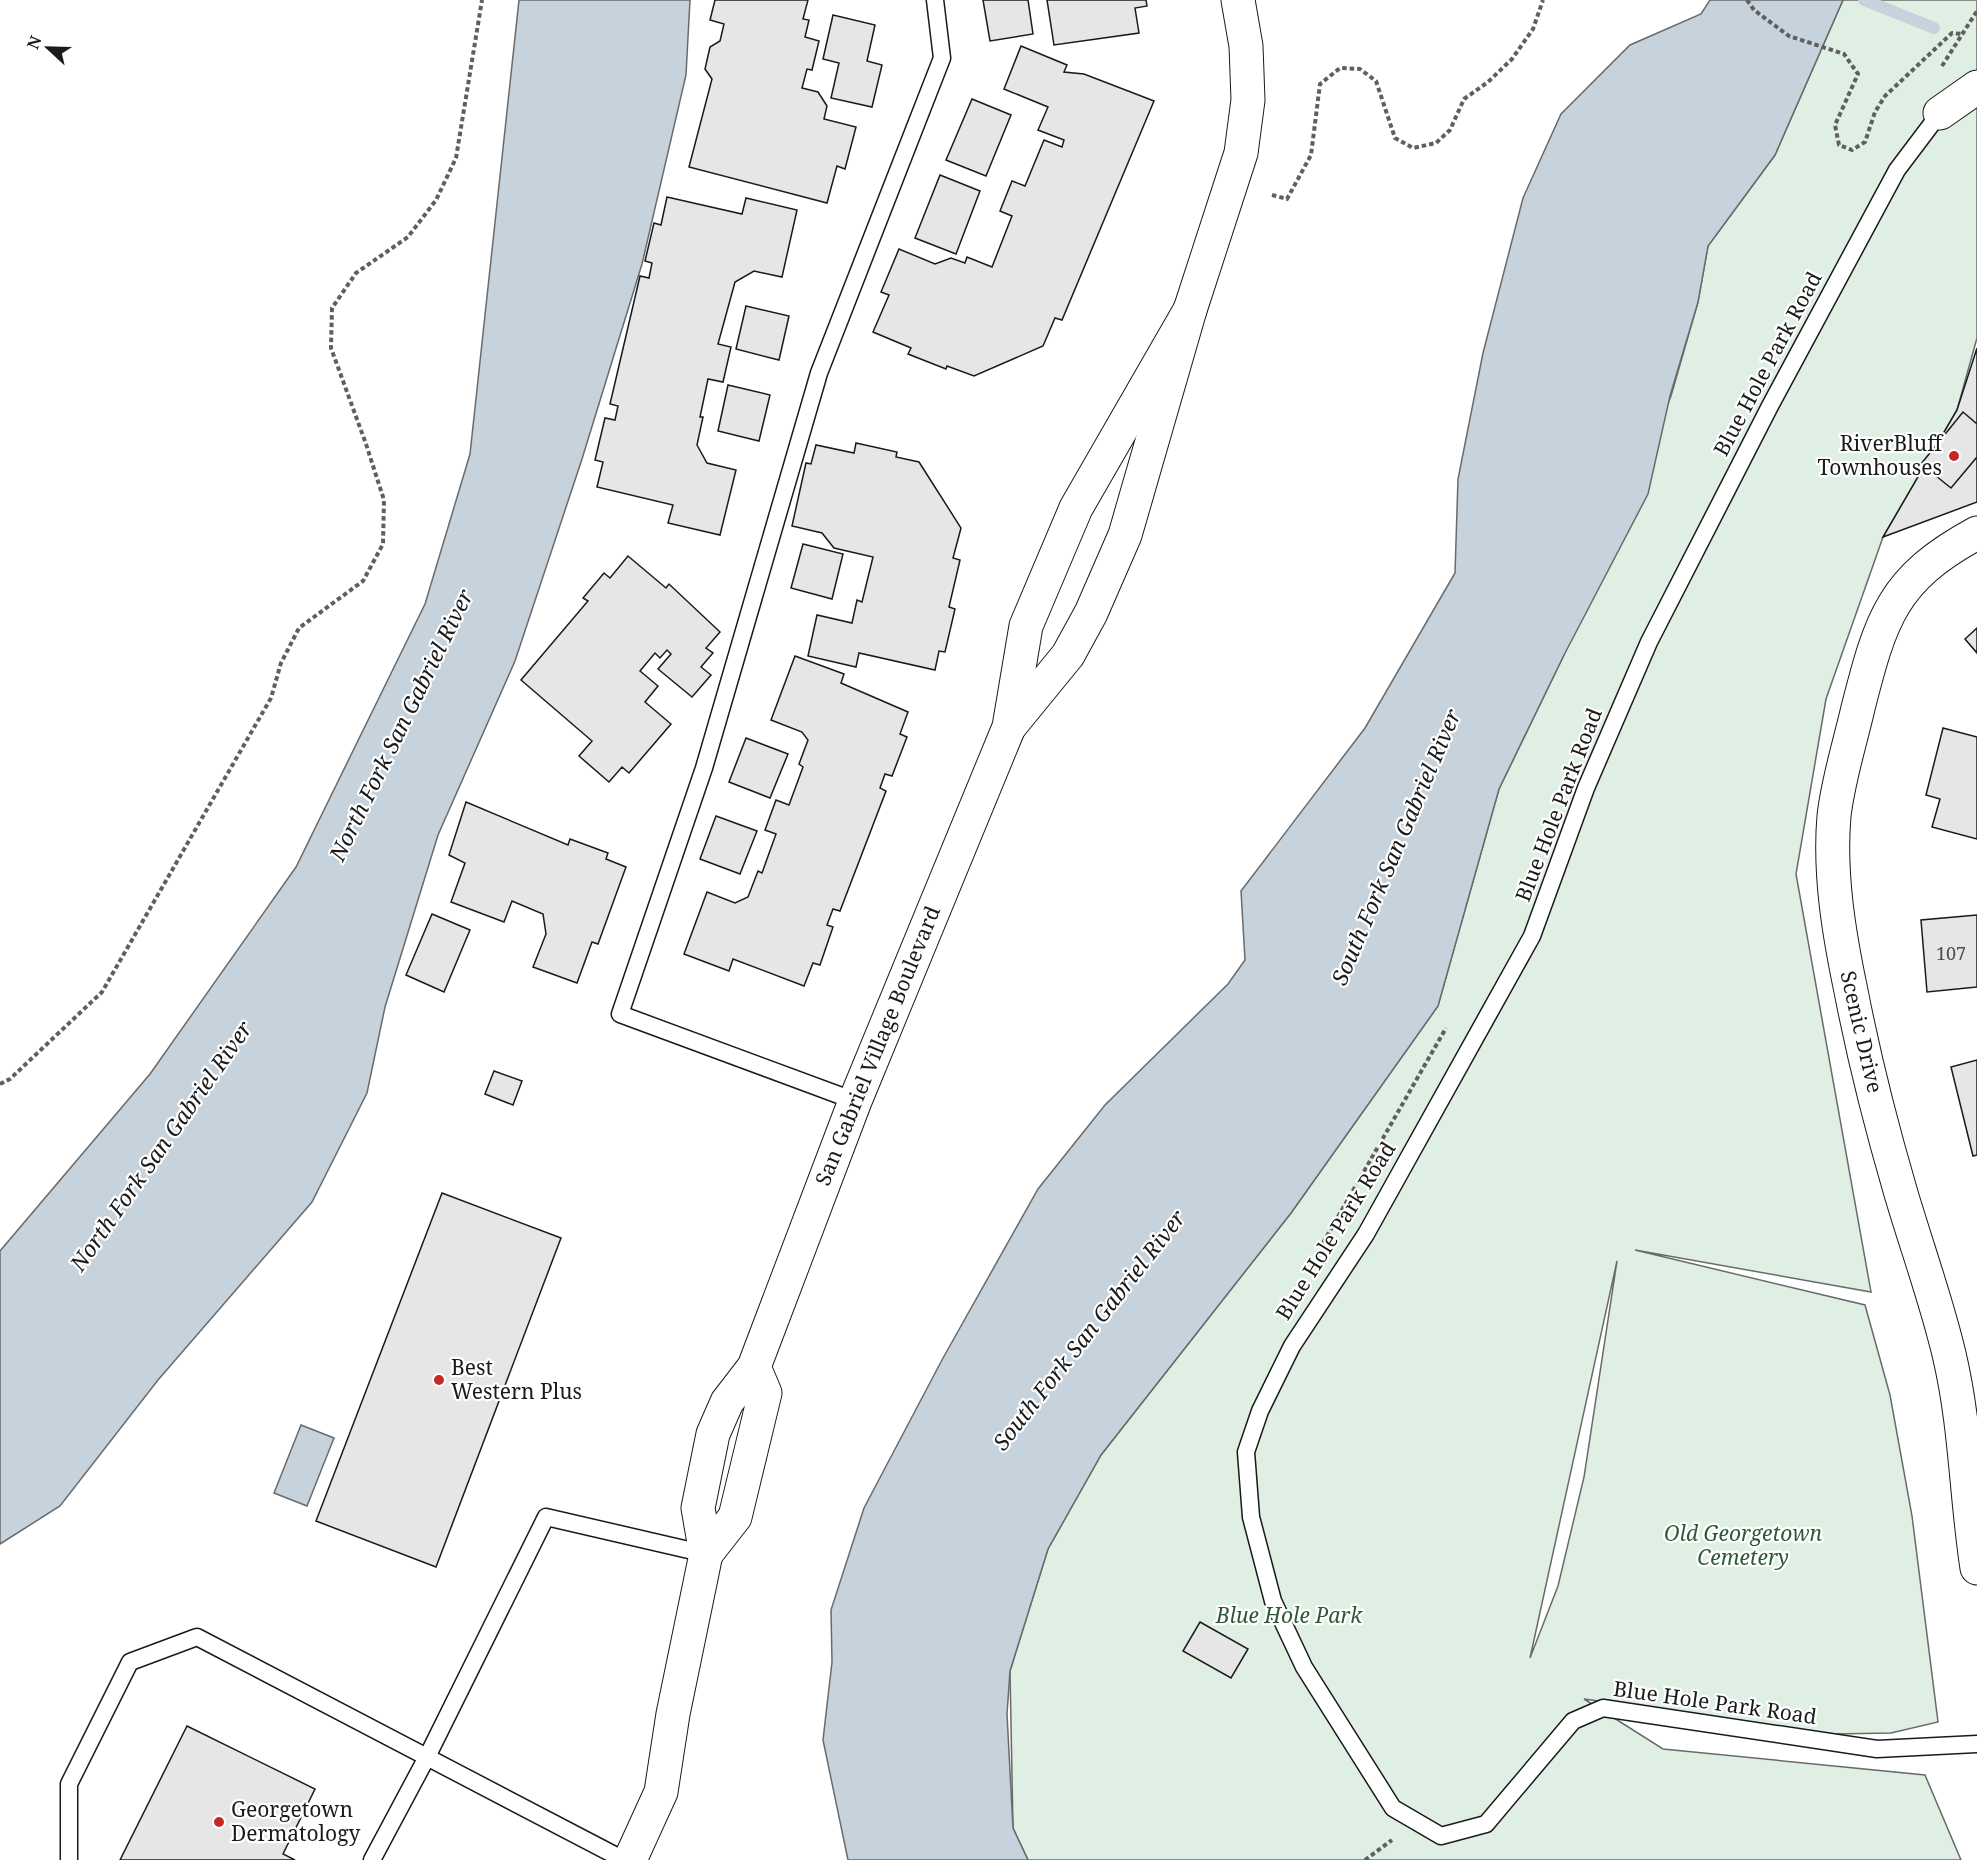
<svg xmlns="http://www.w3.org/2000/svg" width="1977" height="1860" font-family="'Noto Serif',serif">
<rect width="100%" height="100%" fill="#fff"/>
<path fill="#e0efe3" stroke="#6a6a6a" stroke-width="1.5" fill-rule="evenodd" d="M1843,0H1977V338L1957,410L1883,537L1826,699L1796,874L1871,1292L1635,1250L1865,1305L1890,1395L1912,1516L1938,1722L1891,1733L1832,1734L1584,1699L1663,1749L1925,1775L1961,1860H1028L1013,1828L1010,1671L1048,1549L1101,1455L1291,1213L1438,1006L1499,789L1563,657L1671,396L1698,302L1708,246L1775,155ZM1617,1261L1584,1477L1558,1586L1530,1658Z"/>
<g fill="#c6d2dc" stroke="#6a6a6a" stroke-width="1.5">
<path d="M519,0H690L686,75L642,264L582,459L515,661L438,835L385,1007L367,1093L312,1202L158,1380L60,1506L0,1544V1251L150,1074L296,867L425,604L470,454Z"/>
<path d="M1710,0H1843L1775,155L1708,246L1698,302L1670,396L1648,494L1563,657L1499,789L1438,1006L1291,1213L1101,1455L1048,1549L1010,1671L1007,1714L1013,1828L1028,1860H848L823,1740L832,1662L831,1610L864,1508L943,1358L1038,1189L1105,1105L1228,984L1245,960L1241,891L1365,728L1455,573L1458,479L1483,353L1523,198L1561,114L1630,45L1701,14Z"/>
<path d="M301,1425L334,1438L307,1506L274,1493Z"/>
</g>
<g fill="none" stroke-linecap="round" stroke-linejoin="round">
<path stroke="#c6d2dc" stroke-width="12" d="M1864,0L1934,28"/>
</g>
<g fill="#e6e6e6" stroke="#1a1a1a" stroke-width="1.5">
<path d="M715,0H808L803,19L809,20L805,37L819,41L812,70L807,69L802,88L818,92L827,106L824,119L856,127L845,169L837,166L827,203L689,167L712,79L705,69L710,47L720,41L724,24L710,20Z"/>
<path d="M983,0H1028L1033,34L990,41Z"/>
<path d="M1047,0H1146L1147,6L1135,8L1139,33L1054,45Z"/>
<path d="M833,15L875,25L867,61L882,65L872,107L831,98L839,63L823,59Z"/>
<path d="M1021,46L1067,65L1064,72L1084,74L1154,101L1062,320L1055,318L1043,346L974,376L947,366L946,369L908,354L911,348L873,332L889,295L881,292L899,249L935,264L951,258L965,263L967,257L992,267L1012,216L1000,211L1012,181L1025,186L1044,140L1062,147L1064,140L1038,130L1048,107L1004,89Z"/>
<path d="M972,99L1011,115L986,176L946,160Z"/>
<path d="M940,175L980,191L956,254L915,238Z"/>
<path d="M667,197L742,214L746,198L797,210L782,277L754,271L735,282L718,344L731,347L723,382L708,379L700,417H703L697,445L707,463L736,470L720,535L668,523L673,505L597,487L603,462L595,460L605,418L615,420L618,406L610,404L640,276L649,278L652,263L645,261L654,223L661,225Z"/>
<path d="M746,306L789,316L779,360L736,349Z"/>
<path d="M1977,348V502L1883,537L1957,410Z"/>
<path d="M728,385L770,395L759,441L718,431Z"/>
<path d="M1963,412L1977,424V457L1951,488L1921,464Z"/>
<path d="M856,443L897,452L896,457L919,462L961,528L953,558L960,560L949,607L955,609L945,652L939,651L935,670L859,653L856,667L808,656L817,615L852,623L857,600L862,602L873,557L834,548L822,533L792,526L806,463L811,464L816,445L854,453Z"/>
<path d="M803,544L843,554L832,599L791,588Z"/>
<path d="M628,556L666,588L669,584L720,632L706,648L713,653L701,667L711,675L692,697L658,669L671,654L667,650L660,658L655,653L640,671L658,686L645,702L671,724L629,773L622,767L609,782L579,756L592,741L521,680L588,601L583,598L604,573L610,578Z"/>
<path d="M1977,628V653L1965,639Z"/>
<path d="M795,656L844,674L841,683L908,712L900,734L907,737L892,776L885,774L880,788L886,791L840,911L833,909L827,925L833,927L820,965L813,963L804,986L733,959L729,971L684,954L707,892L735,903L748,897L758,871L762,873L776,834L765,830L776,800L789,805L803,767L799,764L808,740L802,732L771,720Z"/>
<path d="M1943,728L1977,737V839L1932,827L1940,799L1926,795Z"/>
<path d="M746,738L788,754L770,798L729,782Z"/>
<path d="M466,802L568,845L570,839L608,853L606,859L626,867L598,944L592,942L577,983L533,967L546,934L543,914L512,901L504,922L451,902L465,863L449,855Z"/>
<path d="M716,816L757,831L740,874L700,859Z"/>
<path d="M432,914L470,930L444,992L406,975Z"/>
<path d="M1977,915V987L1927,992L1921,920Z"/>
<path d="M1977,1060V1155L1973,1156L1951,1067Z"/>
<path d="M494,1071L522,1081L513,1105L485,1094Z"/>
<path d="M442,1193L561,1238L436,1567L316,1521Z"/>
<path d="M1200,1622L1248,1649L1231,1678L1183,1651Z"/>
<path d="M187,1726L315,1789L283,1854L295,1860H120Z"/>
</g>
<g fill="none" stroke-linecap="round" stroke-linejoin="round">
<g stroke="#1a1a1a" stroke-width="19">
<g id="lane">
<path d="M1940,113L1897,170L1770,406L1649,642L1586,788L1532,936L1366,1234L1292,1346L1260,1411L1246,1452L1251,1517L1273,1601L1304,1667L1393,1808L1441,1836L1486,1824L1573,1721L1603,1708L1877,1749L1977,1744"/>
<path d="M855,1101L620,1014L704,768L819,373L942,58L935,0"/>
<path d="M69,1860V1784L130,1662L197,1637L624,1860"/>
<path d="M372,1860L427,1757L546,1517L706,1554"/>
</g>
</g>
<g stroke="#1a1a1a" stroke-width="35">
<g id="street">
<path d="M1940,113L1977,87"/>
<path d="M1977,533C1892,579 1881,618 1858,708C1850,743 1838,780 1834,816C1829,874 1839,934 1851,991C1864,1058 1881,1125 1900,1190C1916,1245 1936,1299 1949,1354C1966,1425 1966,1497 1977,1568"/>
<path d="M1010,726L1068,655L1091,613L1125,535L1190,310L1241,153L1248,100L1246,46L1238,0"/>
<path d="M706,1554L735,1517L765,1393L754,1367"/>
<path d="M630,1860L661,1792L673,1714L706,1554L698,1508L713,1434L727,1402L754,1367L855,1101L1009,727L1026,626L1076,508L1190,310"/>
</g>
</g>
<g stroke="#5f5f5f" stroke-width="4" stroke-dasharray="4.5 3" stroke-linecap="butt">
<path d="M1747,0L1754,10L1789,36L1844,54L1858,74L1835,125L1839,145L1852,150L1865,142L1875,112L1885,96L1952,33L1962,34"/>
<path d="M1942,66L1977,11"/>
<path d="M1272,195L1287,199L1311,155L1320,84L1340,68L1360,69L1376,81L1395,138L1413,148L1436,143L1450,130L1464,99L1488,82L1512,59L1533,29L1543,0"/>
<path d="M0,1084L10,1079L102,992L271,698L281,663L299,628L363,581L383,544L384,500L366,444L331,348L332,308L356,273L408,237L436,200L456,158L482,0"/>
<path d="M1323,1243L1446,1028"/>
<path d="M1365,1860L1392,1840"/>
</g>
<use href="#lane" stroke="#fff" stroke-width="16"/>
<use href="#street" stroke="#fff" stroke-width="33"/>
</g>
<g fill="#c62828" stroke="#fff" stroke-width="2">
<circle cx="1954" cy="456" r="6"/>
<circle cx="439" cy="1380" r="6"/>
<circle cx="219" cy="1822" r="6"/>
</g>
<g text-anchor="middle" stroke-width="4.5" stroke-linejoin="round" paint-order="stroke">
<g font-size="18" fill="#4d4d4d">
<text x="1951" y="960">107</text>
</g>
<g font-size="21" fill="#1a1a1a" stroke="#fff">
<text transform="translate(1768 364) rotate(-62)" y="7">Blue Hole Park Road</text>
<text transform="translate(1559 805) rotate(-69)" y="7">Blue Hole Park Road</text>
<text transform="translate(1861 1032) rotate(77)" y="7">Scenic Drive</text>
<text transform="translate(878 1046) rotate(-68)" y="7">San Gabriel Village Boulevard</text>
<text transform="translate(1336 1231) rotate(-58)" y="7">Blue Hole Park Road</text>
<text transform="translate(1715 1703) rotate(8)" y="7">Blue Hole Park Road</text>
</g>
<g font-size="21" fill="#1a1a1a" stroke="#fff" text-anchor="start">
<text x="1942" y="451" text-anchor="end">RiverBluff<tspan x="1942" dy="24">Townhouses</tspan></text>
<text x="451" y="1375">Best<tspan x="451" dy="24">Western Plus</tspan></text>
<text x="231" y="1817">Georgetown<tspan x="231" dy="24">Dermatology</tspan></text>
</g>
<g font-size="21" font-style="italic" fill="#2b5a34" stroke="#fff">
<text x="1743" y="1541">Old Georgetown<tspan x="1743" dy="24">Cemetery</tspan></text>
<text x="1289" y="1623">Blue Hole Park</text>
</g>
<g font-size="22" font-style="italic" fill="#1a1a1a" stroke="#fff">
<text transform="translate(401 725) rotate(-64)" y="8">North Fork San Gabriel River</text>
<text transform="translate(1396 847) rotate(-67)" y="8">South Fork San Gabriel River</text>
<text transform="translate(161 1146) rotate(-55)" y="8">North Fork San Gabriel River</text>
<text transform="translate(1089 1330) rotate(-52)" y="8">South Fork San Gabriel River</text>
</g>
</g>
<g transform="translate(48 48) rotate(292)" stroke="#ffffff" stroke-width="4.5" paint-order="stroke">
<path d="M0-4.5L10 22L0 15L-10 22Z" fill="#1a1a1a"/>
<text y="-9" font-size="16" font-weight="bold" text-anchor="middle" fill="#1a1a1a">N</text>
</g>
</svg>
